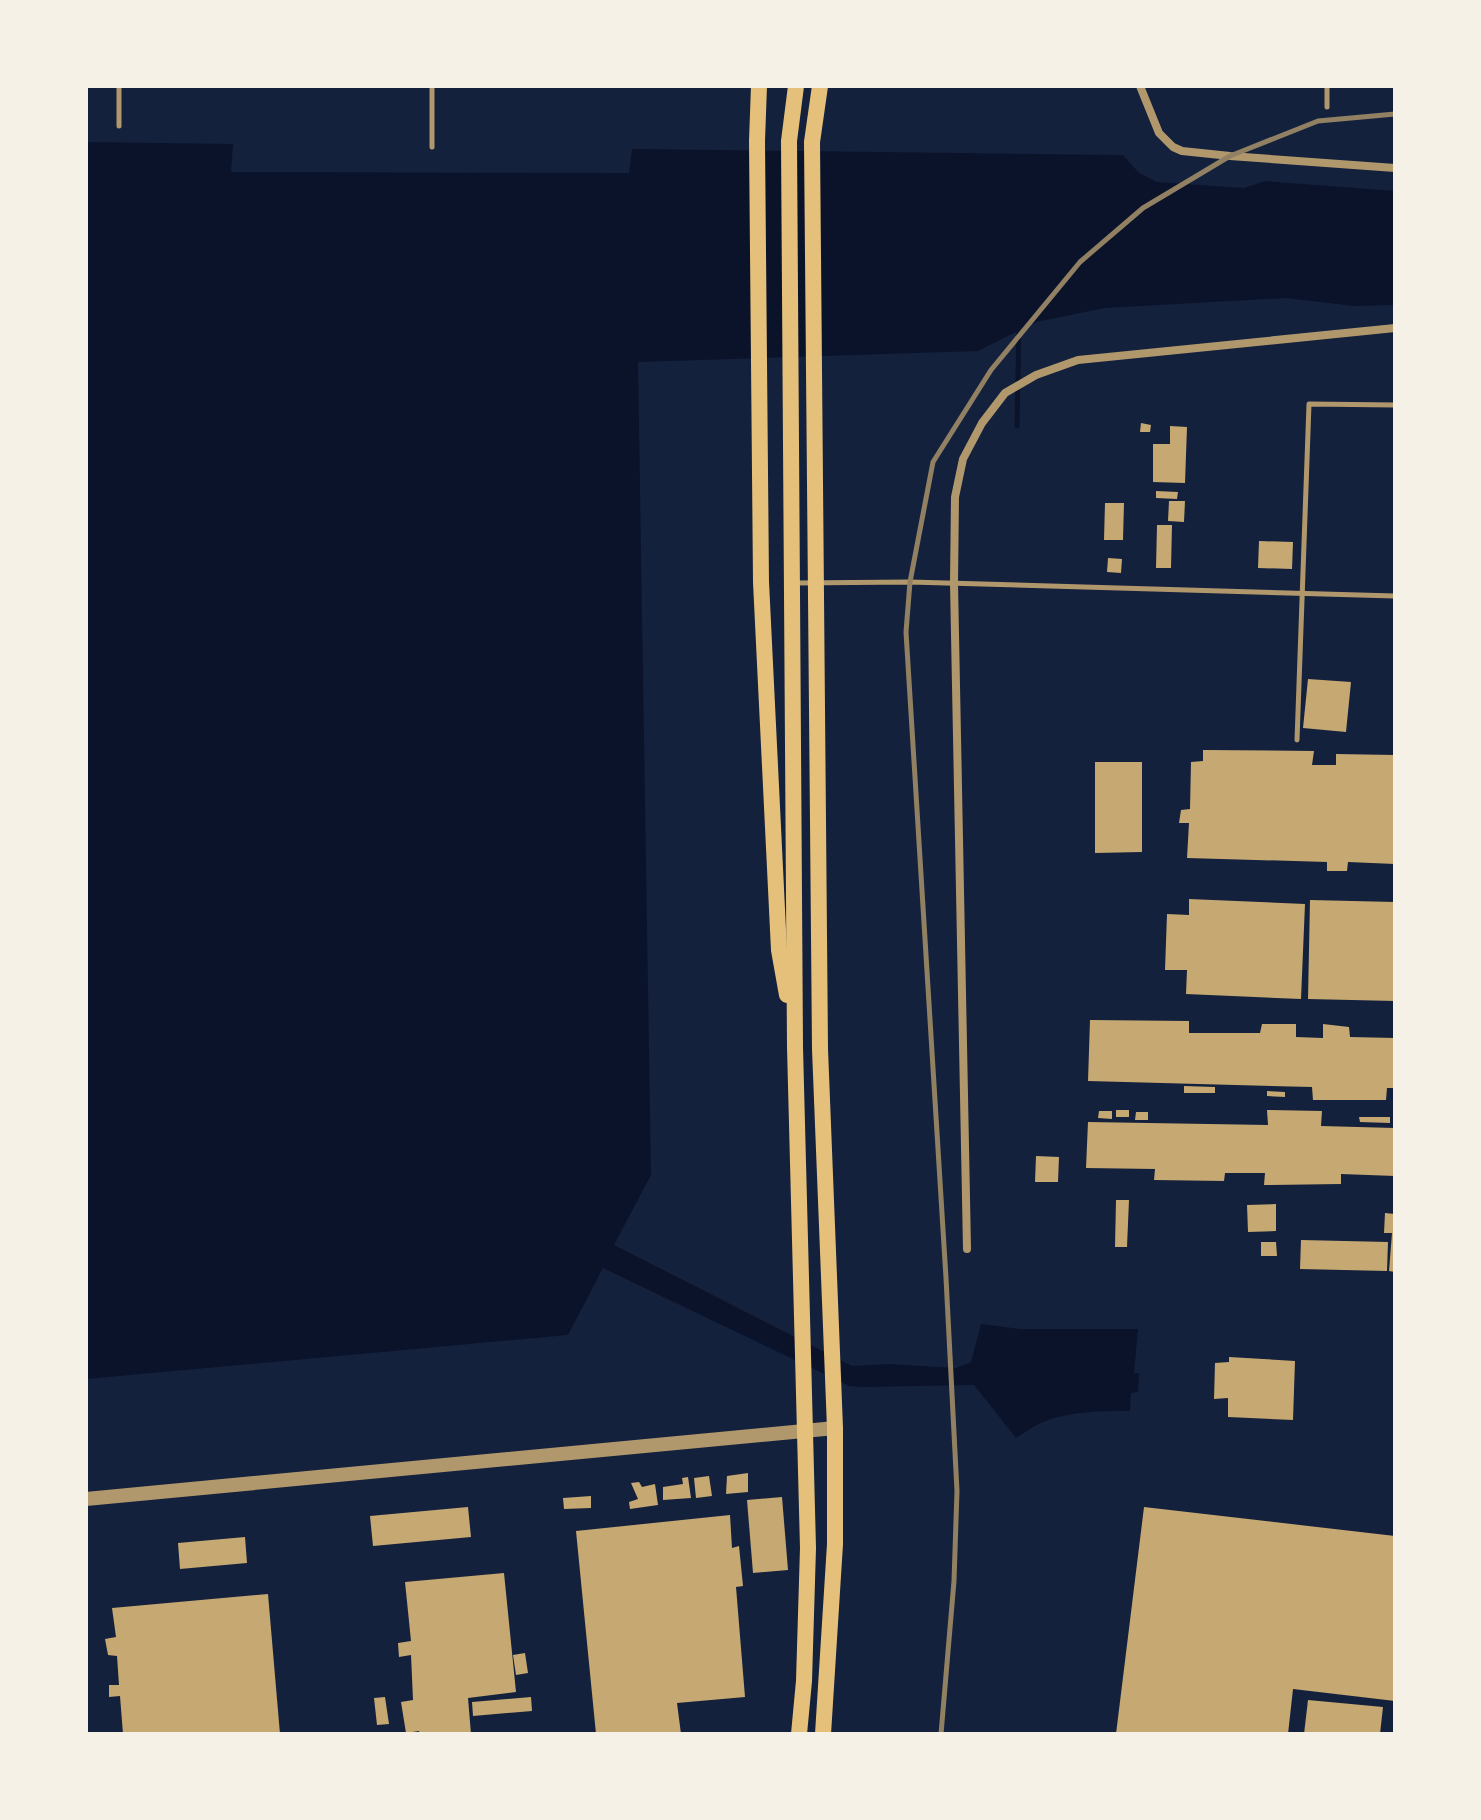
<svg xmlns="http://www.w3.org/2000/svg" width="1481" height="1820" font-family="Quicksand,sans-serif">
<rect width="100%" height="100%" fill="#14213d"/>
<path fill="#0b132b" d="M86,142L233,144L231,172L629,173L632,149L1123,155L1139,173L1157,182L1244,188L1265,181L1395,191V305L1354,306L1286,298L1105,308L1036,322L978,351L638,362L651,1175L614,1245L852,1366L889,1364L956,1368L971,1362L981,1324L1020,1329H1138L1134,1373H1139L1138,1392L1131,1393L1130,1411C1101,1411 1070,1411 1043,1422C1033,1426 1025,1433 1016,1438L974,1385L863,1387L849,1386L603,1268L568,1335L86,1379Z"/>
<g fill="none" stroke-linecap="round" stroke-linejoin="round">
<path stroke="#0b132b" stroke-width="5" d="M1017,426L1019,323"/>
</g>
<g fill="#c6a872">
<path d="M1141,423L1151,425L1150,432H1140Z"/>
<path d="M1170,426L1187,427L1185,483L1153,482V444H1170Z"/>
<path d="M1156,491L1178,492L1177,499L1156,498Z"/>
<path d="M1169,501H1185L1184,522L1168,521Z"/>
<path d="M1105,503H1124L1123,540H1104Z"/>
<path d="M1157,525H1172L1171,568H1156Z"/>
<path d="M1259,541L1293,542L1292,569L1258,568Z"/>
<path d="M1108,558L1122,559L1121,573L1107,572Z"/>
<path d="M1308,679L1351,682L1346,732L1303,728Z"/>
<path d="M1203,750L1314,751L1312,765H1336V754L1395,755V864L1348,862L1347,871H1327V862L1187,858L1189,823H1179L1181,810L1190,809L1191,762L1203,761Z"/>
<path d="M1095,762H1142V852L1095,853Z"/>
<path d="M1189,899L1305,904L1301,999L1186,994L1187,970H1165L1167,914L1189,915Z"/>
<path d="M1310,900L1395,902V1001L1308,999Z"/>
<path d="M1090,1020L1189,1021V1033H1260L1262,1024H1296V1037L1323,1038V1024L1349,1027L1350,1037L1395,1038V1088H1387L1386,1100H1313L1312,1087L1088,1081Z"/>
<path d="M1184,1086L1215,1087V1093H1184Z"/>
<path d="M1267,1091L1285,1092V1097L1267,1096Z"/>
<rect x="1116" y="1110" width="13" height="7"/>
<path d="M1267,1110L1322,1111L1321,1126L1395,1128V1176L1341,1174V1184L1264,1185L1265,1173H1225L1224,1181L1154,1180L1155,1169L1086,1168L1088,1122L1268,1125Z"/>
<path d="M1099,1111H1112V1119L1098,1118Z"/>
<path d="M1136,1112H1148V1120H1135Z"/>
<path d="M1359,1117H1390V1123L1360,1122Z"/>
<path d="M1036,1156L1059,1157L1058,1182H1035Z"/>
<path d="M1116,1200H1129L1127,1247H1115Z"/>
<path d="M1276,1204V1231L1248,1232L1247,1205Z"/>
<path d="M1385,1213L1395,1214V1272L1389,1271L1392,1233H1384Z"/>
<path d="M1301,1240L1388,1242L1387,1271L1300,1269Z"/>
<path d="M1261,1242H1276L1277,1256H1261Z"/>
<path d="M1229,1357L1295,1361L1293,1420L1228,1417V1398L1214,1399L1215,1363L1229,1362Z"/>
<path d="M748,1473V1492L726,1494L727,1476Z"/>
<path d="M709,1476L712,1496L696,1498L694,1478Z"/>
<path d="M688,1477L691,1498L663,1500V1487L683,1484L682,1478Z"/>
<path d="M639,1482L642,1487L655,1484L658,1505L630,1509L629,1502L638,1499L631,1483Z"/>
<path d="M591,1496V1508L564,1509L563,1498Z"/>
<path d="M782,1497L788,1570L753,1573L747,1500Z"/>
<path d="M468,1507L471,1537L373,1546L370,1516Z"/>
<path d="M1144,1507L1395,1536V1701L1293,1689L1288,1734H1116Z"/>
<path d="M730,1515L732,1548L739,1546L743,1586L736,1587L745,1697L677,1703L681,1734H596L576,1531Z"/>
<path d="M245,1537L247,1563L180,1569L178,1543Z"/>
<path d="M504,1573L516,1692L468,1698L471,1734H420L419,1731L406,1733L401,1702L413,1700L411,1655L399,1657L398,1643L411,1641L405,1582Z"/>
<path d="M268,1594L280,1734H123L120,1696L109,1697V1685H119L117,1656L108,1655L105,1639L116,1637L112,1608Z"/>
<path d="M525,1653L528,1673L516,1675L513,1655Z"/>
<path d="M385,1697L389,1724L377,1725L374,1698Z"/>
<path d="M531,1697L532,1711L473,1716L472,1702Z"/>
<path d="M1308,1700L1383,1707L1380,1734H1304Z"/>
</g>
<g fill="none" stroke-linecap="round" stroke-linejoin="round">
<g stroke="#b1986c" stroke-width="5">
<path d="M1327,86V107"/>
<path d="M119,126V86"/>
<path d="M432,147V86"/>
<path d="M796,583L910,582L1395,596"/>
<path d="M1297,740L1309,404L1395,405"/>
</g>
<g stroke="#b1986c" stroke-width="8">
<path d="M1140,86L1159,133L1173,147L1182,151L1230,156L1395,168"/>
<path d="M967,1249L954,583L955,497L963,459L982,423L1005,393L1036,375L1078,360L1395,328"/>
</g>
<path stroke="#b1986c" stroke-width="14" d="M86,1499L835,1428"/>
<g stroke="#e5c07b" stroke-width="16">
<path d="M759,86L757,141L761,582L779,950L787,995"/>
<path d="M796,86L789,141L795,1047L808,1548L804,1681L799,1734"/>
<path d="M820,86L812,142L820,1049L835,1428V1544L823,1734"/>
</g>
<path stroke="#918062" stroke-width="5" d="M941,1734L954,1581L957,1491L946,1278L906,632L910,582L933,462L991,370L1080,262L1143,208L1230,156L1318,121L1395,114"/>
</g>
<rect width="1481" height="1820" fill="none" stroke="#f6f1e7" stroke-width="176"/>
</svg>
